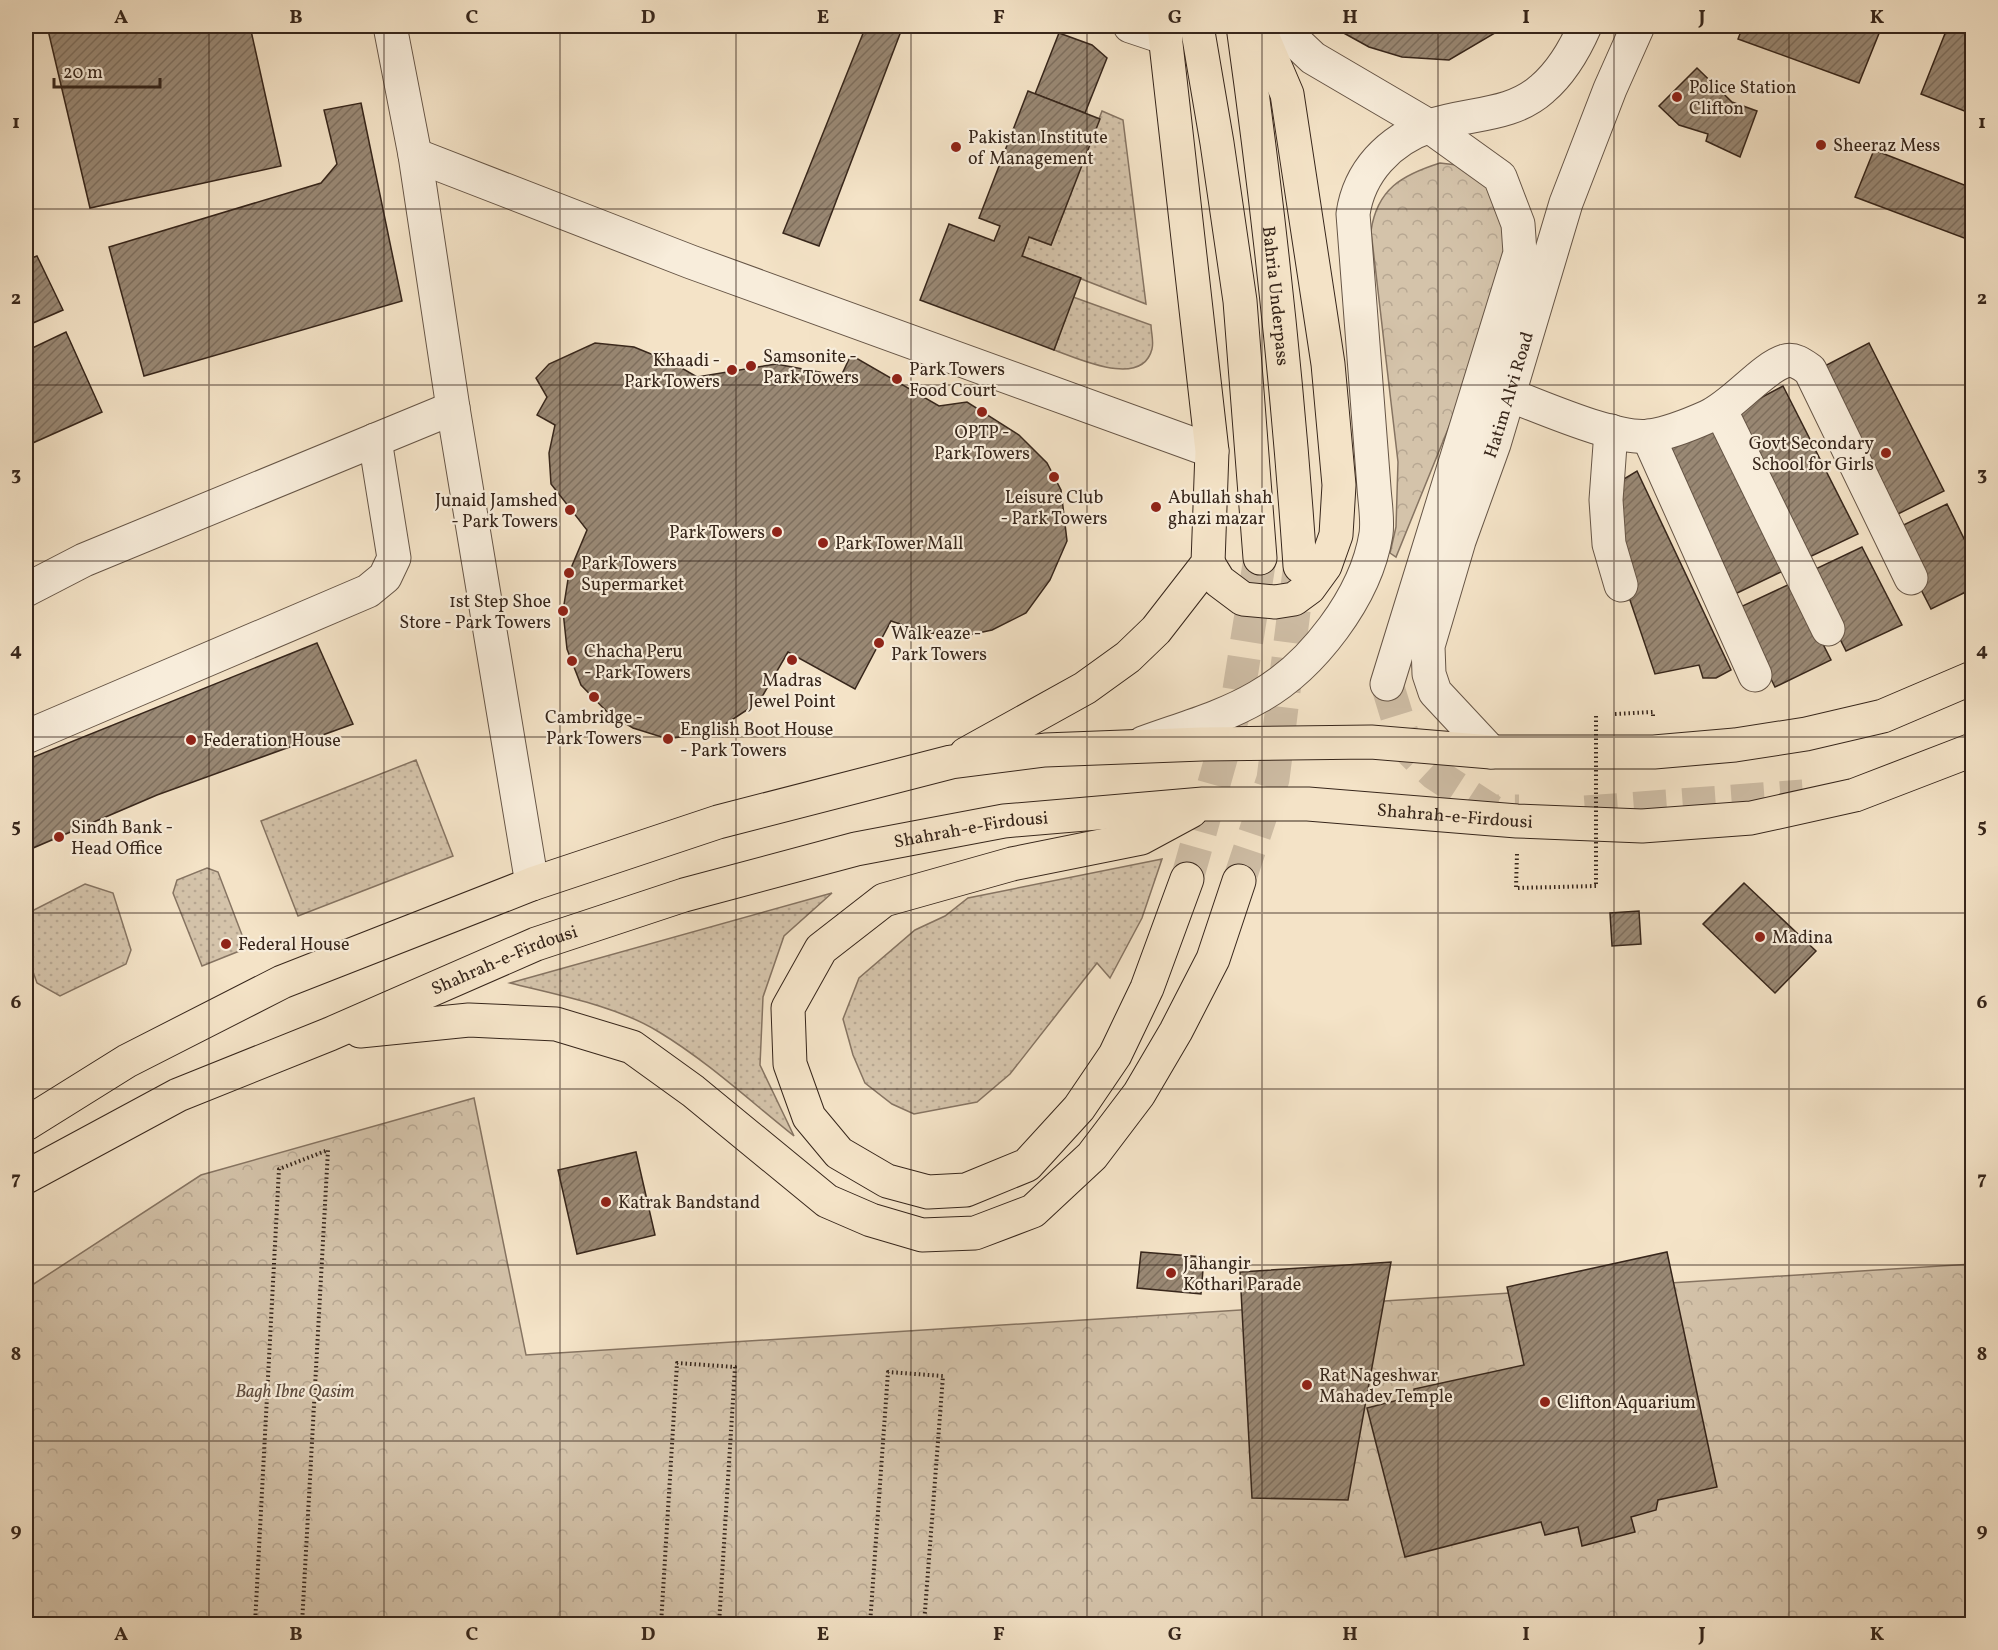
<svg xmlns="http://www.w3.org/2000/svg" width="1998" height="1650" font-family="Vollkorn,serif">
<defs>
<pattern id="grass-dots" width="8" height="8" patternUnits="userSpaceOnUse" patternTransform="scale(1.5)"><rect width="8" height="8" fill="#d4c3aa"/><path d="M2 2h.1M6 6h.1" fill="none" stroke="#b7a792" stroke-width="1.8" stroke-linecap="round"/></pattern>
<pattern id="park-crowns" width="20" height="18" patternUnits="userSpaceOnUse" patternTransform="scale(1.5)"><rect width="20" height="18" fill="#d4c3aa"/><path d="M2 6a3 3 0 1 1 6 0M12 15a3 3 0 1 1 6 0" fill="none" stroke="#b7a792"/></pattern>
<pattern id="building-hatch" width="6" height="6" patternUnits="userSpaceOnUse" patternTransform="scale(1.5)"><rect width="6" height="6" fill="#998874"/><path d="M-1 1l2-2M0 6l6-6M5 7l2-2" fill="none" stroke="#7e6f5e"/></pattern>
</defs>
<rect width="100%" height="100%" fill="#f4e3c7"/>
<filter id="stains"><feTurbulence type="fractalNoise" baseFrequency=".00333" numOctaves="4"/><feColorMatrix values="0 0 0 0 .2 0 0 0 0 .09 0 0 0 0 .02 0 0 0 .5 -.17"/></filter>
<radialGradient id="worn" r=".72"><stop offset=".6" stop-color="#630" stop-opacity="0"/><stop offset="1" stop-color="#630" stop-opacity=".3"/></radialGradient>
<g fill="url(#grass-dots)" stroke="#867462" stroke-width="1.5">
<path d="M1102,111L1123,120L1146,304L1022,256L1029,237L1051,245Z"/>
<path d="M1073,297L1151,325C1151,332 1154,342 1152,349C1142,389 1077,358 1054,350Z"/>
<path d="M416,760L453,856L298,916L261,821Z"/>
<path d="M1162,859L1142,918L1110,978L1097,963L1010,1074L977,1102L914,1114L892,1104L865,1083L853,1055L843,1019L859,978L915,930L945,916L968,898Z"/>
<path d="M207,868L218,872L247,948L202,966L173,893L177,880Z"/>
<path d="M85,884L113,893L131,950L126,964L60,996L37,983L26,952V914Z"/>
<path d="M832,893L784,936L763,997L760,1065L794,1136C750,1101 707,1061 659,1032C617,1006 558,995 510,983Z"/>
</g>
<g fill="url(#park-crowns)" stroke="#867462" stroke-width="1.5">
<path d="M1440,163L1465,166L1487,179L1511,241L1459,402L1396,557L1390,553L1396,527L1398,462L1371,231C1377,189 1402,175 1440,163Z"/>
<path d="M474,1098L526,1355L1972,1264V1624H26V1289L201,1175Z"/>
</g>
<g fill="url(#building-hatch)" stroke="#37261b" stroke-width="1.5">
<path d="M67,26H250L281,166L90,208L48,30Z"/>
<path d="M866,26H903L819,246L783,233Z"/>
<path d="M1331,26H1502L1495,33L1449,60L1402,57L1369,47Z"/>
<path d="M1743,26H1882L1859,83L1738,39Z"/>
<path d="M1948,26H1972V114L1921,94Z"/>
<path d="M1059,33L1092,45L1107,58L1085,113L1035,94Z"/>
<path d="M1697,68L1732,102L1757,111L1740,157L1706,141L1708,134L1679,125L1659,106Z"/>
<path d="M1028,91L1100,119L1051,245L1029,237L1022,256L1081,278L1054,350L920,300L949,224L994,241L1000,226L979,218Z"/>
<path d="M361,103L402,301L144,376L109,247L321,183L337,164L324,110Z"/>
<path d="M1874,150L1972,188V241L1855,197Z"/>
<path d="M37,256L63,310L26,326V260Z"/>
<path d="M66,332L102,412L26,446V351Z"/>
<path d="M595,343L634,347L673,363L697,377L776,364L841,376L851,355L939,406L967,402L1019,435L1047,463L1061,490L1067,541L1050,580L1026,613L992,630L960,637L924,632L891,621L855,689L788,652L759,702L715,731L668,739L633,728L609,714L581,685L567,649L563,611L569,573L587,530L551,484L549,453L555,425L537,415L547,397L536,378L549,364Z"/>
<path d="M1869,343L1944,491L1888,519L1815,371Z"/>
<path d="M1783,386L1858,534L1801,561L1730,414Z"/>
<path d="M1712,420L1787,569L1731,596L1659,448Z"/>
<path d="M1637,471L1731,670L1716,678H1703L1699,665L1655,674L1613,550L1619,482Z"/>
<path d="M1947,504L1972,555V589L1931,609L1891,531Z"/>
<path d="M1862,547L1902,625L1846,651L1807,573Z"/>
<path d="M1792,583L1831,660L1775,687L1736,609Z"/>
<path d="M317,643L353,724L157,795L26,851V760Z"/>
<path d="M1744,883L1816,951L1775,993L1703,924Z"/>
<path d="M1639,911L1641,944L1612,946L1610,913Z"/>
<path d="M636,1152L655,1235L577,1254L558,1170Z"/>
<path d="M1141,1252L1204,1257L1201,1294L1137,1288Z"/>
<path d="M1667,1252L1717,1487L1658,1500L1656,1510L1631,1517L1635,1532L1582,1546L1578,1527L1545,1535L1541,1522L1405,1557L1367,1408L1414,1396V1389L1524,1365L1507,1287Z"/>
<path d="M1391,1262L1348,1500L1252,1498L1240,1272Z"/>
</g>
<g fill="none" stroke-linecap="round" stroke-linejoin="round">
<g stroke="#cebda5" stroke-width="33" stroke-dasharray="33 16" stroke-linecap="butt">
<path d="M1387,684L1406,746L1419,759L1435,774L1492,811H1519"/>
<path d="M1585,812L1803,796"/>
</g>
<g stroke="#cebda5" stroke-width="33" stroke-dasharray="33 16" stroke-linecap="butt">
<path d="M1187,879L1237,702L1260,558"/>
<path d="M1239,881L1273,779L1299,571"/>
</g>
<g stroke="#665546" stroke-width="35">
<g id="minor">
<path d="M390,26L415,155L453,408L532,884"/>
<path d="M1130,26L1166,38"/>
<path d="M1279,26L1313,58L1429,126L1500,177L1518,224L1520,253L1387,684"/>
<path d="M415,155L691,262L1212,451"/>
<path d="M1509,395C1542,407 1617,441 1650,436C1669,433 1689,425 1707,417C1734,405 1762,368 1785,361C1794,358 1803,365 1810,370L1911,578"/>
<path d="M1721,411L1828,629"/>
<path d="M1611,431L1606,500L1609,544L1621,585"/>
<path d="M1648,436L1755,675"/>
<path d="M26,590L84,560L453,408"/>
<path d="M26,737L368,591L385,577L394,558L375,440"/>
<path d="M1143,743C1181,729 1222,718 1258,697C1312,667 1366,597 1376,534C1378,520 1375,503 1374,488L1353,214C1359,172 1389,140 1430,126C1467,113 1511,117 1542,89C1562,72 1575,49 1585,26"/>
<path id="s1" d="M1491,752L1435,692L1429,674L1428,646L1459,541L1494,444L1566,203L1610,89L1638,26"/>
</g>
</g>
<g stroke="#37261b" stroke-width="35">
<g id="major">
<path d="M1197,26L1217,143L1240,301L1260,558"/>
<path id="s2" d="M1243,26C1268,205 1288,385 1300,566"/>
<path d="M1208,563L1219,581L1243,599L1275,602L1294,599L1309,588L1325,566L1336,535L1339,485L1328,364L1287,94L1258,26"/>
<path d="M966,754L1085,688L1128,657L1156,630L1208,563L1212,451L1164,26"/>
<path d="M1187,879L1147,988L1115,1055L1079,1108L1027,1165L966,1190L928,1192L887,1181L839,1153L809,1117L790,1064L788,1008L821,949L884,900L1012,864L1141,838L1191,811"/>
<path d="M360,1031L469,1020L556,1024L632,1047L693,1091L827,1201L871,1220L922,1235L975,1233L1033,1211L1092,1156L1139,1094L1176,1031L1213,959L1239,881"/>
<path d="M26,1124L127,1061L282,982L532,884L718,822L951,762L1045,750L1202,744L1371,742L1491,752H1654L1735,745L1806,734L1883,716L1972,678"/>
<path id="s3" d="M26,1177L178,1095L330,1034L536,944L684,895L856,849L1004,821L1203,804H1308L1517,821L1642,826L1751,818L1855,795L1972,750"/>
</g>
</g>
<g stroke="#37261b" stroke-width="4" stroke-dasharray="1.5 3" stroke-linecap="butt">
<path d="M1615,714L1653,712V718"/>
<path d="M1517,854L1516,888L1596,886"/>
<path d="M255,1624L279,1169L328,1150L302,1624"/>
<path d="M661,1624L677,1363L735,1367L719,1624"/>
<path d="M870,1624L888,1372L943,1376L924,1624"/>
</g>
<use href="#minor" stroke="#f8eddb" stroke-width="33"/>
<use href="#major" stroke="#f4e3c7" stroke-width="33"/>
<path stroke="#37261b" stroke-width="4" stroke-dasharray="1.5 3" stroke-linecap="butt" d="M1596,716V886"/>
</g>
<path fill="none" stroke="#37261b" stroke-width="1.5" stroke-opacity="0.55" d="M209,26V1624M384,26V1624M560,26V1624M736,26V1624M911,26V1624M1087,26V1624M1262,26V1624M1438,26V1624M1614,26V1624M1789,26V1624M26,209H1972M26,385H1972M26,561H1972M26,737H1972M26,913H1972M26,1089H1972M26,1265H1972M26,1441H1972"/>
<g fill="#8f2418" stroke="#f8eddb" stroke-width="2">
<circle cx="1677" cy="97" r="6"/>
<circle cx="1821" cy="145" r="6"/>
<circle cx="956" cy="147" r="6"/>
<circle cx="751" cy="366" r="6"/>
<circle cx="732" cy="370" r="6"/>
<circle cx="897" cy="379" r="6"/>
<circle cx="982" cy="412" r="6"/>
<circle cx="1886" cy="453" r="6"/>
<circle cx="1054" cy="477" r="6"/>
<circle cx="1156" cy="507" r="6"/>
<circle cx="570" cy="510" r="6"/>
<circle cx="777" cy="532" r="6"/>
<circle cx="823" cy="543" r="6"/>
<circle cx="569" cy="573" r="6"/>
<circle cx="563" cy="611" r="6"/>
<circle cx="879" cy="643" r="6"/>
<circle cx="792" cy="660" r="6"/>
<circle cx="572" cy="661" r="6"/>
<circle cx="594" cy="697" r="6"/>
<circle cx="668" cy="739" r="6"/>
<circle cx="191" cy="740" r="6"/>
<circle cx="59" cy="837" r="6"/>
<circle cx="1760" cy="937" r="6"/>
<circle cx="226" cy="944" r="6"/>
<circle cx="606" cy="1202" r="6"/>
<circle cx="1171" cy="1273" r="6"/>
<circle cx="1307" cy="1385" r="6"/>
<circle cx="1545" cy="1402" r="6"/>
</g>
<g text-anchor="middle" stroke-width="4.5" stroke-linejoin="round" paint-order="stroke">
<g font-size="18" fill="#37261b" stroke="#f8eddb" text-anchor="start">
<text x="1689" y="93">Police Station<tspan x="1689" dy="21">Clifton</tspan></text>
<text x="968" y="143">Pakistan Institute<tspan x="968" dy="21">of Management</tspan></text>
<text x="1833" y="151">Sheeraz Mess</text>
<text x="763" y="362">Samsonite -<tspan x="763" dy="21">Park Towers</tspan></text>
<text x="720" y="366" text-anchor="end">Khaadi -<tspan x="720" dy="21">Park Towers</tspan></text>
<text x="909" y="375">Park Towers<tspan x="909" dy="21">Food Court</tspan></text>
<text x="982" y="438" text-anchor="middle">OPTP -<tspan x="982" dy="21">Park Towers</tspan></text>
<text x="1874" y="449" text-anchor="end">Govt Secondary<tspan x="1874" dy="21">School for Girls</tspan></text>
<text x="1054" y="503" text-anchor="middle">Leisure Club<tspan x="1054" dy="21">- Park Towers</tspan></text>
<text x="1168" y="503">Abullah shah<tspan x="1168" dy="21">ghazi mazar</tspan></text>
<text x="558" y="506" text-anchor="end">Junaid Jamshed<tspan x="558" dy="21">- Park Towers</tspan></text>
<text x="765" y="538" text-anchor="end">Park Towers</text>
<text x="835" y="549">Park Tower Mall</text>
<text x="581" y="569">Park Towers<tspan x="581" dy="21">Supermarket</tspan></text>
<text x="551" y="607" text-anchor="end">1st Step Shoe<tspan x="551" dy="21">Store - Park Towers</tspan></text>
<text x="891" y="639">Walk eaze -<tspan x="891" dy="21">Park Towers</tspan></text>
<text x="584" y="657">Chacha Peru<tspan x="584" dy="21">- Park Towers</tspan></text>
<text x="792" y="686" text-anchor="middle">Madras<tspan x="792" dy="21">Jewel Point</tspan></text>
<text x="594" y="723" text-anchor="middle">Cambridge -<tspan x="594" dy="21">Park Towers</tspan></text>
<text x="680" y="735">English Boot House<tspan x="680" dy="21">- Park Towers</tspan></text>
<text x="203" y="746">Federation House</text>
<text x="71" y="833">Sindh Bank -<tspan x="71" dy="21">Head Office</tspan></text>
<text x="1772" y="943">Madina</text>
<text x="238" y="950">Federal House</text>
<text x="618" y="1208">Katrak Bandstand</text>
<text x="1183" y="1269">Jahangir<tspan x="1183" dy="21">Kothari Parade</tspan></text>
<text x="1319" y="1381">Rat Nageshwar<tspan x="1319" dy="21">Mahadev Temple</tspan></text>
<text x="1557" y="1408">Clifton Aquarium</text>
</g>
<g font-size="18" fill="#37261b" stroke="#f8eddb">
<text dy="6" stroke="none"><textPath href="#s2" startOffset="272">Bahria Underpass</textPath></text>
<text dy="6" stroke="none"><textPath href="#s1" startOffset="393">Hatim Alvi Road</textPath></text>
<text dy="6" stroke="none"><textPath href="#s3" startOffset="1498">Shahrah-e-Firdousi</textPath></text>
<text dy="6" stroke="none"><textPath href="#s3" startOffset="1012">Shahrah-e-Firdousi</textPath></text>
<text dy="6" stroke="none"><textPath href="#s3" startOffset="526">Shahrah-e-Firdousi</textPath></text>
</g>
<g font-size="18" font-style="italic" fill="#5e4d3f" stroke="#f8eddb">
<text x="295" y="1397">Bagh Ibne Qasim</text>
</g>
</g>
<rect width="1998" height="1650" fill="none" stroke="#f4e3c7" stroke-width="66"/>
<path d="M54 78v9h106v-9" fill="none" stroke="#37261b" stroke-width="3"/>
<text x="63" y="78" font-size="18" fill="#37261b" stroke="#f8eddb" stroke-width="4.5" paint-order="stroke">20 m</text>
<rect x="33" y="33" width="1932" height="1584" fill="none" stroke="#37261b" stroke-width="2"/>
<g font-size="20" text-anchor="middle" font-weight="bold" fill="#37261b">
<text x="121" y="23">A</text>
<text x="296" y="23">B</text>
<text x="472" y="23">C</text>
<text x="648" y="23">D</text>
<text x="823" y="23">E</text>
<text x="999" y="23">F</text>
<text x="1175" y="23">G</text>
<text x="1350" y="23">H</text>
<text x="1526" y="23">I</text>
<text x="1702" y="23">J</text>
<text x="1877" y="23">K</text>
<text x="16" y="128">1</text>
<text x="1982" y="128">1</text>
<text x="16" y="304">2</text>
<text x="1982" y="304">2</text>
<text x="16" y="480">3</text>
<text x="1982" y="480">3</text>
<text x="16" y="656">4</text>
<text x="1982" y="656">4</text>
<text x="16" y="832">5</text>
<text x="1982" y="832">5</text>
<text x="16" y="1008">6</text>
<text x="1982" y="1008">6</text>
<text x="16" y="1184">7</text>
<text x="1982" y="1184">7</text>
<text x="16" y="1360">8</text>
<text x="1982" y="1360">8</text>
<text x="16" y="1536">9</text>
<text x="1982" y="1536">9</text>
<text x="121" y="1640">A</text>
<text x="296" y="1640">B</text>
<text x="472" y="1640">C</text>
<text x="648" y="1640">D</text>
<text x="823" y="1640">E</text>
<text x="999" y="1640">F</text>
<text x="1175" y="1640">G</text>
<text x="1350" y="1640">H</text>
<text x="1526" y="1640">I</text>
<text x="1702" y="1640">J</text>
<text x="1877" y="1640">K</text>
</g>
<rect width="100%" height="100%" filter="url(#stains)"/>
<rect width="100%" height="100%" fill="url(#worn)"/>
</svg>
